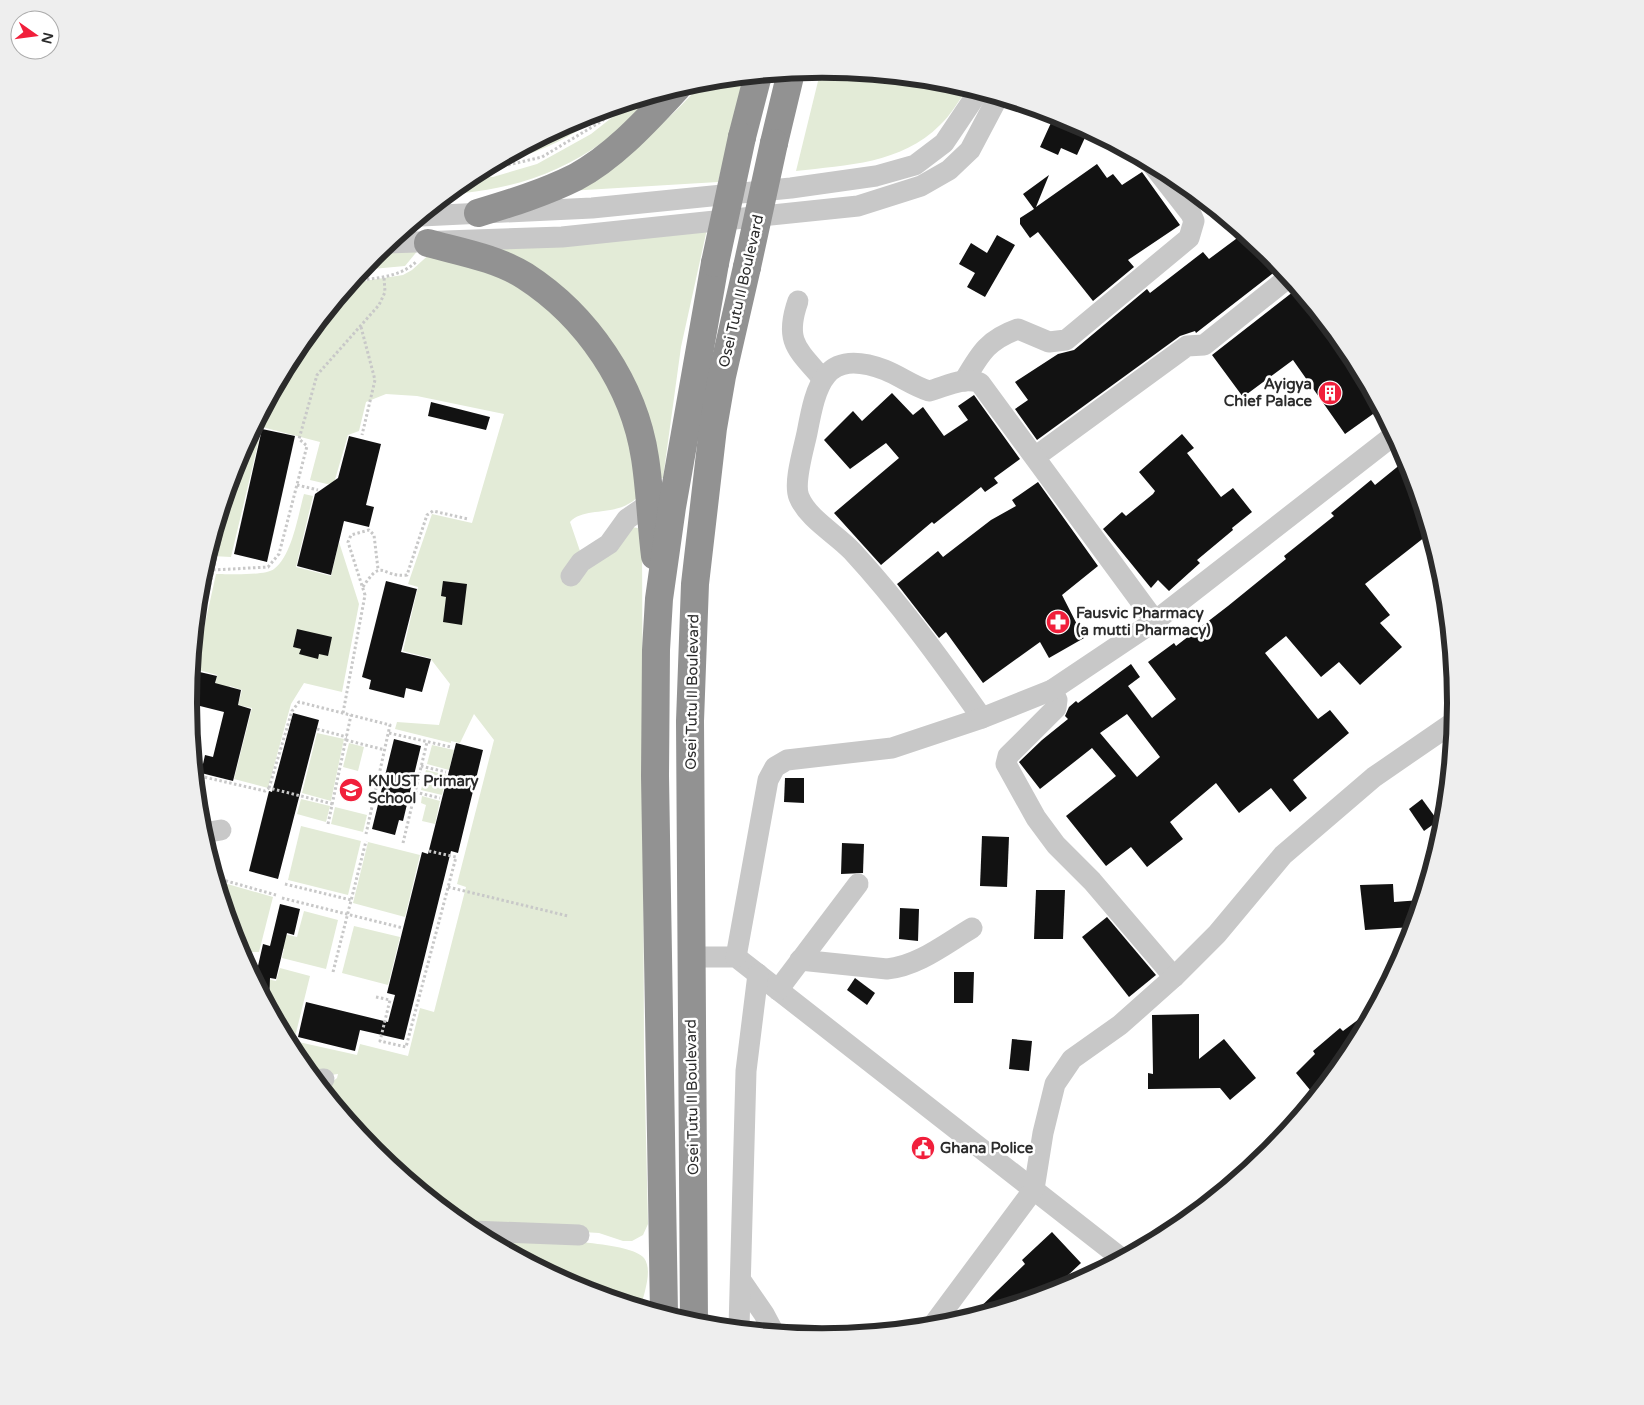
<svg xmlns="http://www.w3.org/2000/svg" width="1644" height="1405" font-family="'Varela Round',sans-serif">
<rect width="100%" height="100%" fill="#fff"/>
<g fill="#e3ebd7">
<path d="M821,69L946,81L968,88C959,100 951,115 940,125C901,164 847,165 796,171Z"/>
<path d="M745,76L718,182L568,191C618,159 666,127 704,80Z"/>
<path d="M661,92C642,109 624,128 603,142C562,172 514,188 464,193L473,178L493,177L537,164L591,134L634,100Z"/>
<path d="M612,107C571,139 535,155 485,167L580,117Z"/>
<path d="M707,229L681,347L663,478L655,479L630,376L470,243Z"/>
<path d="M380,249H419L405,266L361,270Z"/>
<path d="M433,251L472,260L557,309L623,400L639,496C616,519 586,505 570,522L580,551L631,527L638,528L642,539L644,1053L648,1224L643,1235L632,1241H623L599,1233L465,1225L374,1150L323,1089L337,1078L338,1074L314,1077L295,1054L269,1005L270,988L263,978L276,981L280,968L310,976L294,1041L357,1055L360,1044L408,1056L420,1008L434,1012L466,887L457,884L494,740L474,714L460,743L451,741V743L395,729L397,722L439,725L450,684L430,658L403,651L418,587L408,584L432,514L472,523L504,414L417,396L386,394L366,402L359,431L348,435L334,483L327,484L310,480L320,442L262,427L231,557L212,556L195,635L200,579L237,460L295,350L351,283L403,275L412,270Z"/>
<path d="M304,494L313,496L296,567L331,576L339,542L359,604L342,692L304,683L291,704L268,788L234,779L252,708L238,705L242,690L230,686L226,703L212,699L217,675L195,669L216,574C228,574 265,576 274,569C292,556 298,515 304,494Z"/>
<path d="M317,733L344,739L331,801L302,793Z"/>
<path d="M349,743L364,747L358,771L343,767Z"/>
<path d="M432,745L454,750L449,770L427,764Z"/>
<path d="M426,770L447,775L442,795L421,790Z"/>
<path d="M422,796L440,801L435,824L422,821L426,805L421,803Z"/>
<path d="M301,799L330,806L326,822L297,814Z"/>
<path d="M335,807L367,815L363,832L331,824Z"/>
<path d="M301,826L361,841L348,895L288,880Z"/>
<path d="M368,842L420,855L405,917L353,903Z"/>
<path d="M217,881L273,897L259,952H240Z"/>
<path d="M304,911L338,920L326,969L282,958L284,949L272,946L275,932L297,937Z"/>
<path d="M354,926L400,937L388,985L342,973Z"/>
<path d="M485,1238C513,1239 629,1239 644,1258C653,1270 644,1293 641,1307L579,1288Z"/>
</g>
<g fill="#121212" fill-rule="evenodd">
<path d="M1055,114L1065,117L1073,121L1072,123L1088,131L1077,155L1061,148L1058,155L1040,147Z"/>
<path d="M1097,164L1107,178L1113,174L1122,185L1142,172L1180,225L1128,260L1134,267L1093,301L1038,232L1030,238L1020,224V218L1034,209L1023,194L1049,175L1036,207Z"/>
<path d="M1244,233L1270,255L1281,267L1196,333L1195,331L1180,336L1037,440L1015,409L1028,400L1015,382L1058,354L1074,350L1147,289L1150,293L1203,252L1209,259Z"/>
<path d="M997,235L1015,245L985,297L967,287L975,273L959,264L971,243L987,253Z"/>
<path d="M1298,288L1349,351L1380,409L1345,434L1293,360L1243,397L1212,355Z"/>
<path d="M892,393L913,415L923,407L944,436L968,420L958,406L974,395L1020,459L994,478L998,483L985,492L981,487L934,524L932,522L881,565L834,513L899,458L886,443L850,469L824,440L853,411L862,421Z"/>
<path d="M431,402L490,417L486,430L428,416Z"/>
<path d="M262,429L295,436L267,562L234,554Z"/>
<path d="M1182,434L1194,448L1187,453L1221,497L1233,488L1252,512L1232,528L1233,530L1197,560L1200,563L1169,591L1158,580L1151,588L1103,529L1122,512L1126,516L1153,494L1155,491L1139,472Z"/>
<path d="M349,436L381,444L366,505L374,507L369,527L344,521L331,575L297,566L315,494L338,478Z"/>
<path d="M1407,459L1430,533L1365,584L1390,615L1380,623L1402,647L1360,685L1339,662L1321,677L1286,636L1265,653L1318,719L1330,710L1349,733L1293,780L1307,798L1290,812L1271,788L1239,813L1216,783L1170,822L1183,839L1147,867L1131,847L1106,866L1066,816L1116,776L1092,748L1040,789L1019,762L1042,740L1068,719L1065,716L1069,707L1076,701L1078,703L1131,664L1140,677L1128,686L1152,718L1176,699L1148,662L1174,643L1176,646L1228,606L1286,559L1284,556L1334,516L1331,513L1371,480L1375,485ZM1127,714L1160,757L1137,777L1100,733Z"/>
<path d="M1038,482L1098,566L1062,595L1084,638L1049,658L1040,642L983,683L946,632L939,638L897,584L938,551L943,557L991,520L1016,506L1012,500Z"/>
<path d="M386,581L417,589L401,652L431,659L422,692L406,688L404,698L369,689L371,680L362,677Z"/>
<path d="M443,581L467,584L462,625L443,622L446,597L441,596Z"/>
<path d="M297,629L332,637L328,656L319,654L318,659L299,654L301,649L293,647Z"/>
<path d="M191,670L217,676L215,683L241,690L238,705L251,709L233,781L201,773L205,755L213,757L224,712L188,703Z"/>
<path d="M293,713L319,720L278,879L249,871L269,791L272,792Z"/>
<path d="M394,739L421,746L403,821L399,820L395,835L372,829Z"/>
<path d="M456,743L483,750L458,853L451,851L404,1040L360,1030L355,1051L298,1037L306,1002L388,1022L395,995L387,993L422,852L428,854Z"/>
<path d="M785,778H804V803L784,802Z"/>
<path d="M1422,799L1438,821L1424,831L1409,809Z"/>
<path d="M982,836L1009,837L1007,887L980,886Z"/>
<path d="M842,843L864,844L863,873L841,874Z"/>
<path d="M1393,884L1394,902L1421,900L1413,927L1365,930L1360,885Z"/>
<path d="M1036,890H1065L1063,939H1034Z"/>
<path d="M280,904L300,909L294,935L287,933L276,979L270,978L269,1006L255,979L263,944L270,946Z"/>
<path d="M900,908L919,909L918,941L899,939Z"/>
<path d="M1107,917L1156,975L1129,997L1082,937Z"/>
<path d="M954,972H974L973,1003H954Z"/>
<path d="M855,978L875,993L867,1005L847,990Z"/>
<path d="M1375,1007L1349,1055L1315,1096L1296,1073L1315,1054L1313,1051L1340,1028L1343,1031Z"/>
<path d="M1199,1014V1059L1224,1039L1256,1078L1230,1100L1220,1088L1148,1089V1073L1153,1074L1152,1015Z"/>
<path d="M1012,1039L1032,1041L1029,1071L1009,1069Z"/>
<path d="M1052,1232L1081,1263L1050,1292L971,1316L1025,1264L1022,1260Z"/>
</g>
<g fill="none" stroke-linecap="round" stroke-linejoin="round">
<g stroke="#c8c8c8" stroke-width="3" stroke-dasharray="2.5 2.5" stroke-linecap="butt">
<path d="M474,173L542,157L602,121L622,104"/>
<path d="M455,196L468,178"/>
<path d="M352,281C375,278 400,278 417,261"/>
<path d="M361,327L375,380L362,435"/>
<path d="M297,485L318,490"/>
<path d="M213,570L268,567L279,554L307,446L299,439L317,375L379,305L385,292L384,277"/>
<path d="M363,587C383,556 381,578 407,575L427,515L433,511L468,519"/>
<path d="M193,658L234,479"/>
<path d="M343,713L365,595L348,542L351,535L369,530L374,535L378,569"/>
<path d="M317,729L347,737"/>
<path d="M389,733L451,747"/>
<path d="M346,740L385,750"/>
<path d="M421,766L446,772"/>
<path d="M195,775L265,791L269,788L333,804"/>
<path d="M269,788L292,711L299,702L390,725L366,834"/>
<path d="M415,792L440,798"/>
<path d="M328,824L351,715"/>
<path d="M403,843L427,742"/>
<path d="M216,878L276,895"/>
<path d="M285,884L351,900"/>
<path d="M448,887L568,916"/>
<path d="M282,898L403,928"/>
<path d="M243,957H249L255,967L253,975"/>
<path d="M333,972L366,841"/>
<path d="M376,997L390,1000L380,1041L406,1047L456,857L429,851"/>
</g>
<g stroke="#c8c8c8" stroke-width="21">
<path d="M421,216L592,208L791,188L876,176L915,165L944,143L979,91"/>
<path d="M387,243L562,237L858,206L921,186L949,170L970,150L998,97"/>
<path d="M798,301C784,341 797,349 822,378"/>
<path d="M964,381C980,354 987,340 1018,329L1049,342L1066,340L1189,238L1194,221L1191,214L1152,164"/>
<path d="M1035,457L1187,346L1204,345L1289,277"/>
<path d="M571,576L581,562L609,544L627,519L649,504"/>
<path d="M1052,690L1057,700L1056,708L1008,756L1006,764L1036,818L1056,845L1092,881L1174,977"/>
<path d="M982,718C941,660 899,602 852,551C836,534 808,519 799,497C793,483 804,448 807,433C816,385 824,347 885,370C900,376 913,386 929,391C945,387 964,376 980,383L1155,621"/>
<path d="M203,833L221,830"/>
<path d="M690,957H736L1121,1258"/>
<path d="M736,957L768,780L775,767L787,760L892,748L982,718L1052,690L1155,621L1394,435"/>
<path d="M800,960L887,969C918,966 945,944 972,928"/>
<path d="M778,990L858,884"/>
<path d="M316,1080L324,1079"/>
<path d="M472,1231L579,1235"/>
<path d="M742,1282L764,1314L773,1331"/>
<path d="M933,1325L1034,1189L1043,1133L1055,1084L1072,1059L1120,1025L1174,977L1217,934L1283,855L1374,777L1454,722"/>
<path d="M739,1328L746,1071L758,974"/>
</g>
<g stroke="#929292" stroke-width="28">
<path d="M742,137L758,75"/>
<path d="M774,143L791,72"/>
<path d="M478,213C511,203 544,193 576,177C615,156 647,120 677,88"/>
<path d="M428,243C461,252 496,258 525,276C587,316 634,385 645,458C650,490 651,524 655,556"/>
<path d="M664,1314L655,776L656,650L659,599L672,507L715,263"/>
<path d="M694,1323L690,721L695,584L713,428L722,376L747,267"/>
</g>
<g stroke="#929292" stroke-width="28">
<path d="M715,263L742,137"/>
<path d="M747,267L774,143"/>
</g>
</g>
<defs>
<g id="building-disc" transform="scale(1.25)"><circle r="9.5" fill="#f11f3b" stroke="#fff"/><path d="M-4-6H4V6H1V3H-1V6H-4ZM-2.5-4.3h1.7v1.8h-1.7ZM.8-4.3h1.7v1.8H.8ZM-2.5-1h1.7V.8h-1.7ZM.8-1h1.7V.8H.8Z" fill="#fff"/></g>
<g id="pharmacy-disc" transform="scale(1.25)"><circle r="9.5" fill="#f11f3b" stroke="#fff"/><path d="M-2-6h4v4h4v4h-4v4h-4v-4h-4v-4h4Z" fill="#fff"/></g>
<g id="school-disc" transform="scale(1.25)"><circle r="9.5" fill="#f11f3b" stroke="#fff"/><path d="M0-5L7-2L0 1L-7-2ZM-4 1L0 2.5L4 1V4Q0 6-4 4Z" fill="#fff"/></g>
<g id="civic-disc" transform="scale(1.25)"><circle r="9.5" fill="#f11f3b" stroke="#fff"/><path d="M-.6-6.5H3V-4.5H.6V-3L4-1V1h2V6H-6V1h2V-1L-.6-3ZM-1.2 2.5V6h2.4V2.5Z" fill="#fff"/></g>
</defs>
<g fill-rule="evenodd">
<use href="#building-disc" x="1330" y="393"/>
<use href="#pharmacy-disc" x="1058" y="622"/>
<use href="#school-disc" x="351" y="790"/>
<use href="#civic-disc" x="923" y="1148"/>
</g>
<g text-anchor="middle" stroke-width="5" stroke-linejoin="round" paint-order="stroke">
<g font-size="15" fill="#2b2b2b" stroke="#fff">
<text transform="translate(741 291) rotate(-77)" y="5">Osei Tutu II Boulevard</text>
<text transform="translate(692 692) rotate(-89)" y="5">Osei Tutu II Boulevard</text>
<text transform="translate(692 1097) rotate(-91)" y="5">Osei Tutu II Boulevard</text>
</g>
<g font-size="15" font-weight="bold" fill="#2b2b2b" stroke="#fff" text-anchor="start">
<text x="1312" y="389" text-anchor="end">Ayigya<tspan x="1312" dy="17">Chief Palace</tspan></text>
<text x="1076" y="618">Fausvic Pharmacy<tspan x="1076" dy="17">(a mutti Pharmacy)</tspan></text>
<text x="368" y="786">KNUST Primary<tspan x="368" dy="17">School</tspan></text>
<text x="940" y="1153">Ghana Police</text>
</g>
</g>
<path d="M0 0H1644V1405H0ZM197 703a625 625 0 1 1 1250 0a625 625 0 1 1-1250 0Z" fill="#eee" fill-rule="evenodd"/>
<path fill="none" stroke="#2b2b2b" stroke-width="6" d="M197 703a625 625 0 1 1 1250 0a625 625 0 1 1-1250 0Z"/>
<g transform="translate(35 35) rotate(104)"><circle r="24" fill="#ffffff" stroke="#aaaaaa"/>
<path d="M0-4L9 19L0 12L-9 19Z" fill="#f11f3b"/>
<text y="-8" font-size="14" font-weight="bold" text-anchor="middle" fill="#2b2b2b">N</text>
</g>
</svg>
